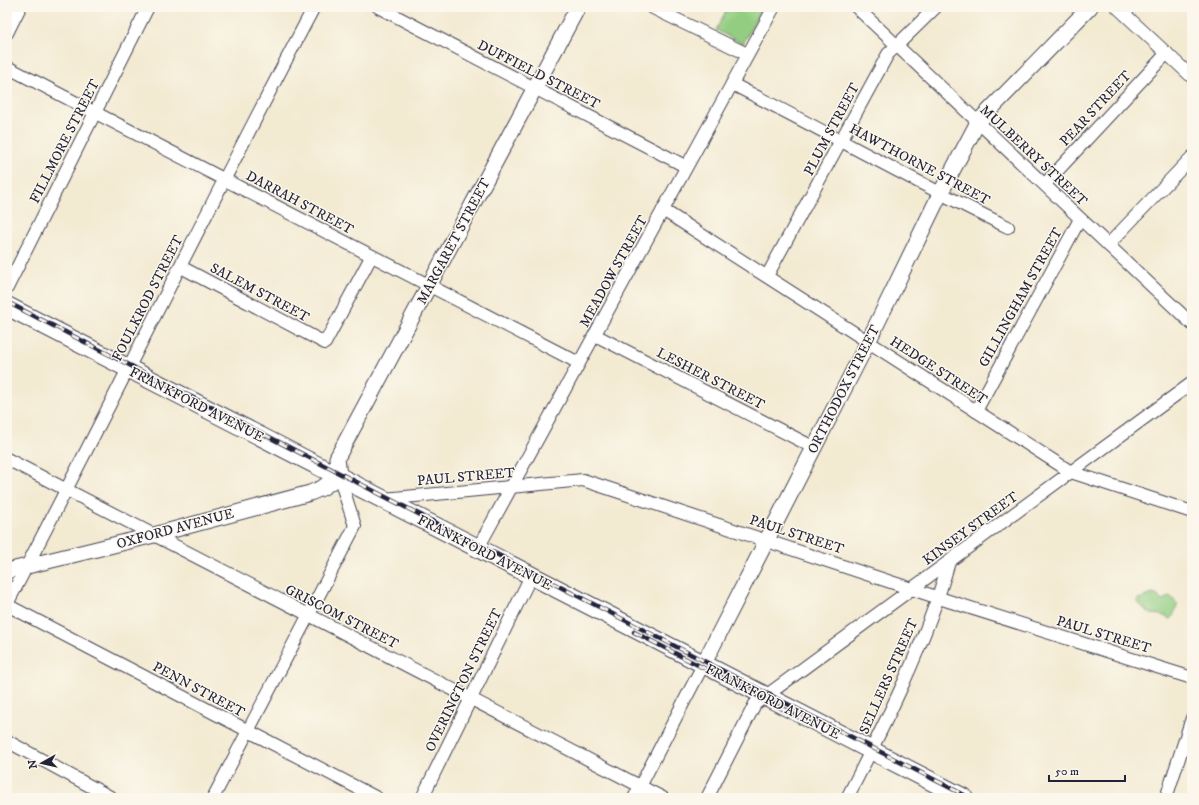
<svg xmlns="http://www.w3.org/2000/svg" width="1199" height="805" font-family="'IM FELL DW Pica',serif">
<rect width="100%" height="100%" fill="#fbf7ec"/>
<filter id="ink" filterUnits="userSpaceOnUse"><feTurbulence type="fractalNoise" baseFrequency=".025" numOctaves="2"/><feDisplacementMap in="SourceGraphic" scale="8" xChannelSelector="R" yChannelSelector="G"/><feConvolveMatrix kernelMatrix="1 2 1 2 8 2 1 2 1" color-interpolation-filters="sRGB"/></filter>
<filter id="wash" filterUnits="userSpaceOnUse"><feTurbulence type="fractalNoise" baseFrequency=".012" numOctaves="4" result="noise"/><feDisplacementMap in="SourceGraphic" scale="16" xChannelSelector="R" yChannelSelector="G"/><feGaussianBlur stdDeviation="0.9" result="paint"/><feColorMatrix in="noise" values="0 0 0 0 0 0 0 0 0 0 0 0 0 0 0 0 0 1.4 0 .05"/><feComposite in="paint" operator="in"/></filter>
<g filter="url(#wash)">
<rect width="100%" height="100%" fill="#f3ead2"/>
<g fill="#92cd81" stroke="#5a785e">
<path d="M728,7H762L743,44L716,30Z"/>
<path d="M1153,594L1158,596L1161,601L1170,596L1178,604L1173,616L1170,619L1162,615L1151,614L1138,604V599Z"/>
</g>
</g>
<g filter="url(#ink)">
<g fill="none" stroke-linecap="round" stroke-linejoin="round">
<g stroke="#414052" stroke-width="14">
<g id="minor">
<path d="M378,7L685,166"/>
<path d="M651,7L747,54"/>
<path d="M856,7L1192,324"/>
<path d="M1117,7L1192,77"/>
<path d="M7,33L20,7"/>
<path d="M7,67L579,363"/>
<path d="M732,84C825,131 915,182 1008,227"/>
<path d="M1045,184L1167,53"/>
<path d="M663,210L1071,472L1192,512"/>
<path d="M1108,245L1192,157"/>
<path d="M181,267L325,343L371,257"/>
<path d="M767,276L888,54L936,7"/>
<path d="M7,288L148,7"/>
<path d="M595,335L813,447"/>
<path d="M976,411L1080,219"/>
<path d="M7,459L663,798"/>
<path d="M384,499L583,480L939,598L1192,678"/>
<path d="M478,548L774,7"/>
<path d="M7,604C111,406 209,205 314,7"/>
<path d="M7,605L377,798"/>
<path d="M7,741L112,798"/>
<path d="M213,798L355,526L339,476"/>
<path d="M422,798L531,576"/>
<path d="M634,798L703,665"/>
<path d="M707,798L755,704L1192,383"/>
<path d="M847,798C886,722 925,645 949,562"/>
<path d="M1166,798L1192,718"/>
</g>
</g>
<g stroke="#414052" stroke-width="17">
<g id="tertiary">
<path d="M7,571L154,535L310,493L322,488L339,476L337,458L578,7"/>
<path d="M703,665L868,342L940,194L978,122L1090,7"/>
</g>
</g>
<g stroke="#414052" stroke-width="20">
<path id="secondary" d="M7,306L964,798"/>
</g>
<use href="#minor" stroke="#fff" stroke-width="12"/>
<use href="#tertiary" stroke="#fff" stroke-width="15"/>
<use href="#secondary" stroke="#fff" stroke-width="18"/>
<g stroke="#22223b" stroke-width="4.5">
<g id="rail">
<path d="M7,302L970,798"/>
<path d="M634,632L812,724"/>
</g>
</g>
<use href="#rail" stroke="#fbf7ec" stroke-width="3" stroke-dasharray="9" stroke-linecap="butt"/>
</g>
</g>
<g text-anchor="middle" stroke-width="3" stroke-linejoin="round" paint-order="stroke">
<g font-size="14" fill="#22223b" stroke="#fbf7ec">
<text transform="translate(539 74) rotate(27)" y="5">DUFFIELD STREET</text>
<text transform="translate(1095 108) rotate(-47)" y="5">PEAR STREET</text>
<text transform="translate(831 129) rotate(-62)" y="5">PLUM STREET</text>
<text transform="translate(64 141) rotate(-63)" y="5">FILLMORE STREET</text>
<text transform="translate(1034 155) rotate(43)" y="5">MULBERRY STREET</text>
<text transform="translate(920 164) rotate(28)" y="5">HAWTHORNE STREET</text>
<text transform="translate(300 202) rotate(28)" y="5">DARRAH STREET</text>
<text transform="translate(453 241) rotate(-62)" y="5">MARGARET STREET</text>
<text transform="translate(613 271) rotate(-61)" y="5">MEADOW STREET</text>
<text transform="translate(260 292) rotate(28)" y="5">SALEM STREET</text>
<text transform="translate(1020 297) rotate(-61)" y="5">GILLINGHAM STREET</text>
<text transform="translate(147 298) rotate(-63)" y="5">FOULKROD STREET</text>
<text transform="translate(939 370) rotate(33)" y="5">HEDGE STREET</text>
<text transform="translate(711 378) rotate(27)" y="5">LESHER STREET</text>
<text transform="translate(843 389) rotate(-63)" y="5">ORTHODOX STREET</text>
<text transform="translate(197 404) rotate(27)" y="5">FRANKFORD AVENUE</text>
<text transform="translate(466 476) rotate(-5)" y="5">PAUL STREET</text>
<text transform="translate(175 528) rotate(-15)" y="5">OXFORD AVENUE</text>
<text transform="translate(970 528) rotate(-36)" y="5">KINSEY STREET</text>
<text transform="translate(797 534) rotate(18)" y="5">PAUL STREET</text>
<text transform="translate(485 552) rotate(27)" y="5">FRANKFORD AVENUE</text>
<text transform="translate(342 616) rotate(27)" y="5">GRISCOM STREET</text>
<text transform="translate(1104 634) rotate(17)" y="5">PAUL STREET</text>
<text transform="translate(888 676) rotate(-66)" y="5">SELLERS STREET</text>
<text transform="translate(463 680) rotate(-64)" y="5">OVERINGTON STREET</text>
<text transform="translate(199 689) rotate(28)" y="5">PENN STREET</text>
<text transform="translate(773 701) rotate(27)" y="5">FRANKFORD AVENUE</text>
</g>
</g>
<rect width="1199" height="805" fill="none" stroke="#fbf7ec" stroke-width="24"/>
<g transform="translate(42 763) rotate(262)" stroke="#fbf7ec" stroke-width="3" paint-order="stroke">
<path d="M0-3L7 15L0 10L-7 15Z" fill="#22223b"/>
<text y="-6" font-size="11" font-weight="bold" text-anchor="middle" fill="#22223b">N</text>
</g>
<path d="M1049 775v6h76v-6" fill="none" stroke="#22223b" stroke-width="2"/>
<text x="1055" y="775" font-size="12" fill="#22223b" stroke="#fbf7ec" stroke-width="3" paint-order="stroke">50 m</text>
</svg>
